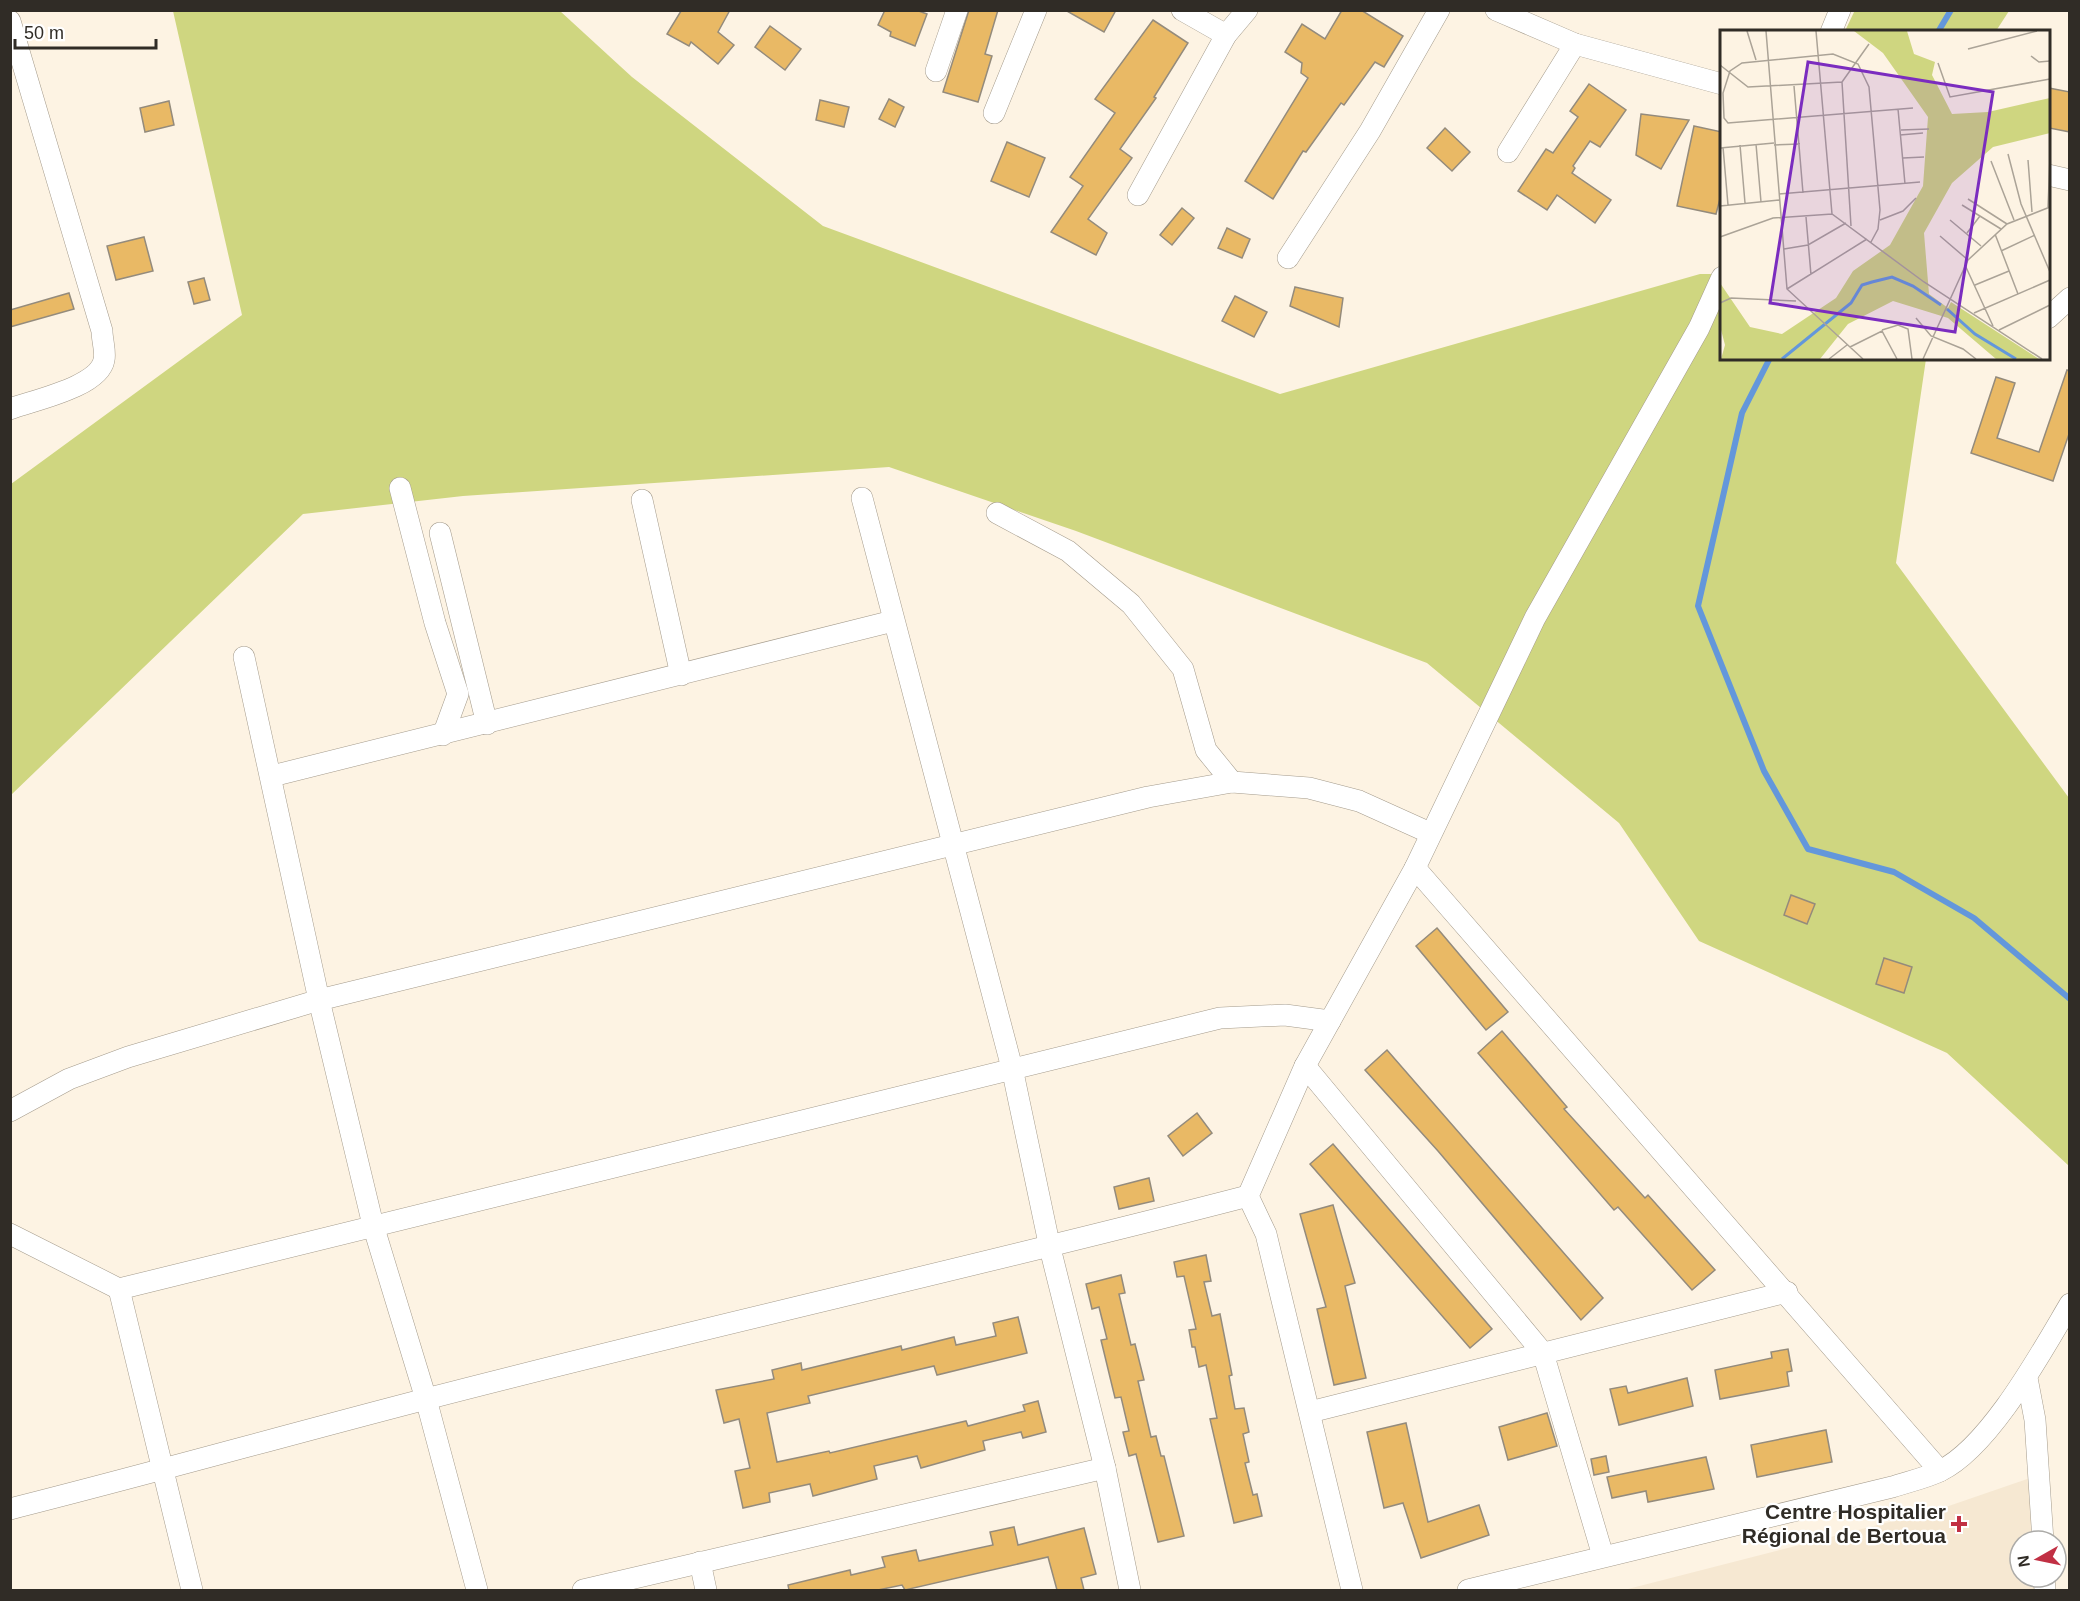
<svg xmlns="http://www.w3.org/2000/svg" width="2080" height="1601" font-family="Helvetica,sans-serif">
<rect width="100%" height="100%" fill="#fdf3e3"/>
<path fill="#f6e8d2" d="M2033,1477L2036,1541H2020V1577H2037L2038,1590H1624L1940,1509Z"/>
<g fill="#cfd680">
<path d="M1855,10H2009V11L1996,31H1845Z"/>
<path d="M173,11H560L632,77L823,226L1280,394L1700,274H1721L1722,358L1926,359L1896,563L2069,798V1166L1947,1053L1699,941L1619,823L1427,663L1076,531L889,467L463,496L303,514L11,795V484L242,315Z"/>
</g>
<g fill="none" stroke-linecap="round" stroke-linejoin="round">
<g stroke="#6397db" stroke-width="6">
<path d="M1938,32L1951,10"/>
<path d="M1770,358L1742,413L1698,606L1764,771L1808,849L1894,872L1974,918L2070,999"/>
</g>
</g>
<g fill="#e9b965" stroke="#948b7c" stroke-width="1.5">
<path d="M730,10L718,32L734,45L718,64L691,42L689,46L667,34L681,11Z"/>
<path d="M885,10H916L927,14L915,46L890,36L891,32L878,25Z"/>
<path d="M969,10H998L985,54L992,56L978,102L943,92Z"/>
<path d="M1065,10H1116L1104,32Z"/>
<path d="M1342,10H1361L1403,36L1384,67L1375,62L1344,105L1341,103L1306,152L1303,151L1273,199L1245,181L1308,78L1301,73L1302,63L1285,52L1302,24L1325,39Z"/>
<path d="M1153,20L1188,43L1154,97L1156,98L1120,149L1132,158L1088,219L1107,233L1096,255L1051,232L1083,186L1070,177L1115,113L1095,99Z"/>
<path d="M770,26L801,49L785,70L755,47Z"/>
<path d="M1589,84L1626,110L1600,147L1590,141L1573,166L1575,168L1572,173L1611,200L1595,223L1557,195L1547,210L1518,191L1546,149L1553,153L1578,117L1570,111Z"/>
<path d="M2049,88L2070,92V132L2049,128Z"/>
<path d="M889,99L904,107L895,127L879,119Z"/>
<path d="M820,100L849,107L844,127L816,120Z"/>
<path d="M169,101L174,125L145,132L140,108Z"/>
<path d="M1641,114L1689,120L1661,169L1636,155Z"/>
<path d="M1694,126L1722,132V191L1716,214L1677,206Z"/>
<path d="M1445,128L1470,152L1452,171L1427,148Z"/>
<path d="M1007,142L1045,158L1029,197L991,181Z"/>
<path d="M1182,208L1194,218L1172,245L1160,235Z"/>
<path d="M1227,228L1250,239L1242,258L1218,248Z"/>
<path d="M144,237L153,271L116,280L107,246Z"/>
<path d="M204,278L210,300L194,304L188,282Z"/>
<path d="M1295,287L1343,298L1339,327L1290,306Z"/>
<path d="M69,293L74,309L10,327V310Z"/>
<path d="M1235,296L1267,312L1254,337L1222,321Z"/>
<path d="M2067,370L2070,371V431L2053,481L1971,453L1996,377L2015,383L1997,438L2039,452Z"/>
<path d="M1791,895L1815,904L1807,924L1784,915Z"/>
<path d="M1437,928L1508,1012L1486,1030L1416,946Z"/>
<path d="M1884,958L1912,967L1904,993L1876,984Z"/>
<path d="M1502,1031L1567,1107L1564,1109L1645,1198L1648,1195L1715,1270L1692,1290L1618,1207L1614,1210L1478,1053Z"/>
<path d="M1387,1050L1603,1298L1581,1320L1438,1151L1365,1070Z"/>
<path d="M1197,1113L1212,1133L1183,1156L1168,1136Z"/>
<path d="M1333,1144L1492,1329L1470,1348L1310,1164Z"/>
<path d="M1149,1178L1154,1201L1119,1209L1114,1187Z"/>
<path d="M1333,1205L1355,1283L1345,1286L1366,1378L1334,1385L1317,1309L1326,1307L1300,1214Z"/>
<path d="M1206,1255L1211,1281L1204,1282L1212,1316L1220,1314L1232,1375L1229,1376L1235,1409L1244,1408L1249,1432L1243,1434L1249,1462L1245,1463L1253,1495L1257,1494L1262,1516L1234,1523L1210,1419L1217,1418L1206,1365L1199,1367L1195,1347H1192L1189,1330L1196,1329L1184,1276L1177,1277L1174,1262Z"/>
<path d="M1121,1275L1125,1293L1119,1294L1131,1345L1135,1344L1144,1380L1138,1381L1151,1437L1156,1436L1161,1456H1164L1184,1536L1158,1542L1136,1454L1129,1456L1123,1432L1129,1431L1121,1397L1115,1398L1101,1340L1107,1339L1099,1307L1092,1309L1086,1284Z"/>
<path d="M1018,1317L1027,1353L937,1375L934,1366L808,1396L810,1403L767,1413L777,1462L829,1451L830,1453L966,1421L968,1426L1025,1411L1023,1405L1038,1401L1046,1432L1023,1438L1021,1432L983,1441L985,1450L921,1468L917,1456L874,1466L877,1479L813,1496L810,1484L769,1493L770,1502L743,1508L735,1471L750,1468L739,1419L724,1423L716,1390L774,1379L772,1370L801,1363L802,1370L901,1346L902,1350L954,1337L956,1345L996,1336L993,1323Z"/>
<path d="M1788,1349L1792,1371L1787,1372L1789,1386L1720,1399L1715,1370L1772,1358L1771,1352Z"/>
<path d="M1687,1378L1693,1406L1619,1425L1610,1389L1626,1386L1628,1393Z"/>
<path d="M1547,1413L1557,1446L1508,1460L1499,1427Z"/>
<path d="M1406,1423L1428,1522L1479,1505L1489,1535L1421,1558L1403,1503L1384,1508L1367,1432Z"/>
<path d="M1826,1430L1832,1462L1757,1477L1751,1445Z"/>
<path d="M1606,1456L1609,1472L1594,1475L1591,1459Z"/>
<path d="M1706,1457L1714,1489L1648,1502L1646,1491L1612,1498L1607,1477Z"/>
<path d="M1014,1527L1018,1545L1084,1528L1096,1574L1081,1578L1084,1590H1057L1048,1557L905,1590L902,1585L878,1590H789L788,1585L850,1570L851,1575L885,1567L882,1557L916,1550L919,1561L993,1545L990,1532Z"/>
</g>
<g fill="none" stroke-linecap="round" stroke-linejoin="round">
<g stroke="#a49b8c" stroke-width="22">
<g id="minor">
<path d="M1182,10L1226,35"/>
<path d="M1496,10L1575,44L1722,84"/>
<path d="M10,21L102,331C102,340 106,352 104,360C99,387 34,400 10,409"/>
<path d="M1831,32L1840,10"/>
<path d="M936,71L957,10"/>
<path d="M994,113L1036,10"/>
<path d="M1508,152L1575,44"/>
<path d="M2048,175L2070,180"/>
<path d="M1138,195L1226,35L1247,10"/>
<path d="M1288,258L1370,131L1439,10"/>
<path d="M2048,318L2070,298"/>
<path d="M400,488L435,623L458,694L443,735"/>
<path d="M862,498L1012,1068L1050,1248L1105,1468L1130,1590"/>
<path d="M642,500L681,675"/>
<path d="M997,513L1068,551L1131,604L1183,669L1206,750L1232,782"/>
<path d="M440,533L487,724"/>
<path d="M244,657L319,1000L373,1225L426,1399L477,1590"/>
<path d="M272,776L893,621"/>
<path d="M1415,868L1940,1471"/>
<path d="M1305,1066L1543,1353L1603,1556"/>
<path d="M10,1111L69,1079L128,1057L319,1000L1148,797L1232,782L1309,788L1359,801L1430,833"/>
<path d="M10,1234L119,1289L1220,1018L1285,1015L1330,1021"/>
<path d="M119,1289L192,1590"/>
<path d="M2027,1378L2035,1420L2043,1541"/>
<path d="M1310,1412L1787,1292"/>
<path d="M10,1509C149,1474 287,1435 426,1399C699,1328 975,1267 1248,1196"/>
<path d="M700,1562L706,1590"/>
<path d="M2044,1577L2045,1590"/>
<path d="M583,1590L1105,1468"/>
<path d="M1352,1590L1266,1234L1248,1196L1305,1066L1415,868L1535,618L1699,328L1722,277"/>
<path d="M1468,1590L1892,1487C1907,1482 1926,1478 1940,1471C1990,1447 2042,1351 2070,1304"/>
</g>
</g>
<use href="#minor" stroke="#fff" stroke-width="21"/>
</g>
<path fill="#c13044" stroke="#fff" stroke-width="2" d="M1956 1515h6v6h6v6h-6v6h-6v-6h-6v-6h6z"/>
<g text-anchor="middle" stroke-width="4.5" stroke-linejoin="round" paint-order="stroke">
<g font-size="21" font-weight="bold" fill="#302c26" stroke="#fff" text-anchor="end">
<text x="1946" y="1519">Centre Hospitalier<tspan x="1946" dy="24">Régional de Bertoua</tspan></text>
</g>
</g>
<g transform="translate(1720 30)">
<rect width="330" height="330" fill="#fdf3e3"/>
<path d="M134,1H187L194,24L215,32L212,45L232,84L268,82L330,68V103L273,117L232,153L204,203L209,264L228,278L231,272L319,329H276L228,288L173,271L128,294L100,329H1L5,315L0,296V253L30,297L62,304L116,268L133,241L170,215L203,156L208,87L163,23Z" fill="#cfd680"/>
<path fill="none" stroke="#6397db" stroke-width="3" d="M227,279L255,304L296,329M62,329L131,273L142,255L152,252L172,247L193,256L221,275"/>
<path fill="none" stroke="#aba397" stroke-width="1.5" d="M27,1L36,30M46,1L67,259L143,329M96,1L112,184M248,19L317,1M311,26L319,32L330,31M218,33L230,67L330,49M0,35L28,57L122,52M74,56L83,163M178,79L185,154M20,92L8,93L4,88L3,63L10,41L22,33L113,24L138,34L149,57L160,180L158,199L151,212M20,92L193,78M181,100L209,99M180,105L203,103M36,114L41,172M20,115L25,173M54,115L80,114M3,117L8,175M0,118L54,113M288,124L301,174L330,242M183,128L204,127M308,130L312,182M271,131L294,190M59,164L200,152M248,169L287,194M242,175L281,199M0,176L59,170M328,177L330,128M86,187L91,245M160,190L183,181L196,168M230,190L261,216M131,196L122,52L149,14M247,203L260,186M275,204L298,264M220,206L248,230M0,207L53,188L112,184L204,252L322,329M64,219L88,215L126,193M281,221L315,205M245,235L273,296M255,255L289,241M67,259L147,209M0,273L11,268L76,271M254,283L330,250M196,288L211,306L243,319L256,329M162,300L178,295L188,299L192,329M279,300L330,275M130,317L162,301L177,329M109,329L127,315M203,329L248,230L287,194L330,177"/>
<path fill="#7b2cbf" fill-opacity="0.15" stroke="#7b2cbf" stroke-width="3" d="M88,32L273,62L235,302L50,273Z"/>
<rect width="330" height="330" fill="none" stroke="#302c26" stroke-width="3"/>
</g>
<rect width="2080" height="1601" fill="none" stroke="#302c26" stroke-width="24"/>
<g transform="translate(2038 1559) rotate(261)"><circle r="28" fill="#ffffff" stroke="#acaba8" stroke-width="1.5"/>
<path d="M0-4.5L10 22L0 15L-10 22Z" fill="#c13044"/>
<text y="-9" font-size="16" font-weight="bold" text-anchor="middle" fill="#302c26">N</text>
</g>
<path d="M15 39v9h141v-9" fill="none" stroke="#302c26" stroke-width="3"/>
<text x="24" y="39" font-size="18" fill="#302c26" stroke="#ffffff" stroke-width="4.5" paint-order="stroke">50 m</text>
</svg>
